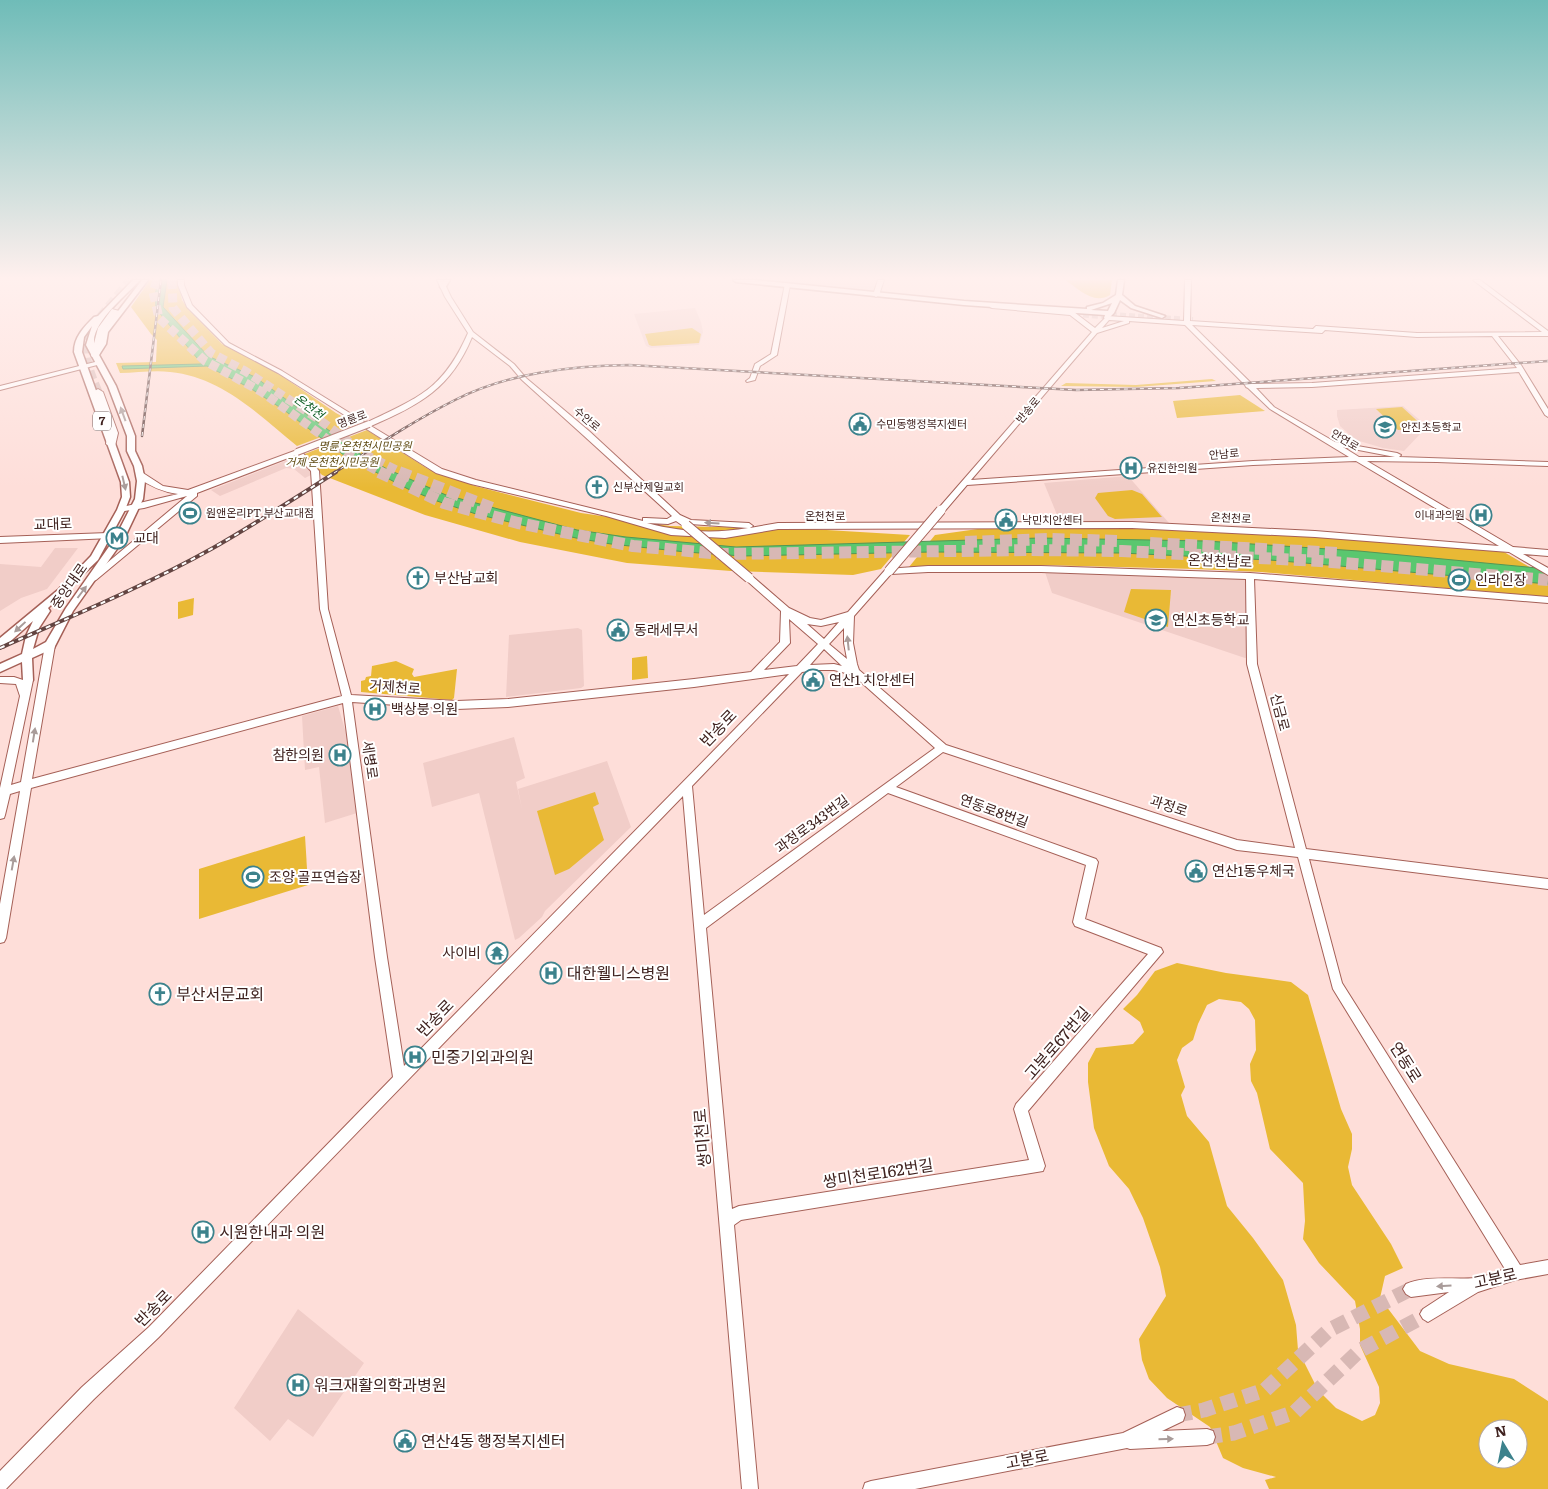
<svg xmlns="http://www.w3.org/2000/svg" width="1548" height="1489" font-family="Literata,'Noto Sans KR',serif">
<rect width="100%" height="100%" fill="#feded9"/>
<g fill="#f1cdc8">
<path d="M764,280H879L875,292Z"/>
<path d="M695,308L701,322L703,332L699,345L651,348L646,346L634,314Z"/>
<path d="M1403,406L1433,431L1422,432L1404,451L1383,448L1356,440L1340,426L1337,416V410Z"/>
<path d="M298,456L313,474L305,478L294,469L286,468L220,496L211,490Z"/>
<path d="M1128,476L1169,523L1060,522L1044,483Z"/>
<path d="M55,548H78L47,589L21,598L0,611V564L41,567Z"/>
<path d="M1045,572L1243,579L1246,581L1248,657L1245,658L1052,593Z"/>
<path d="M578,628L582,630L584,686L581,688L506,697L509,635Z"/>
<path d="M338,706L348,740L357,813L325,823L319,767L305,770L302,716Z"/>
<path d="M514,737L525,778L516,782L522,809L518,789L607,761L631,827L545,911L542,917L519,938L515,940L479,793L432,807L423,763Z"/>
<path d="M298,1309L364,1363L313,1437L288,1419L270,1441L234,1408Z"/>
</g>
<g fill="#e9b935" fill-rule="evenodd">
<path d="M150,280H178L182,300L189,310L222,344L276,372L336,413L356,424L297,446C259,415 222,377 170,372C154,370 136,373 120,373L116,363L156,362L157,340L151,334L131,307Z"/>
<path d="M1065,280H1112L1110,295C1093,305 1079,289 1065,280Z"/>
<path d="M692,328L701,334L699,343L652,346L649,345L645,334Z"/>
<path d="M1212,379L1216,381L1136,387L1061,386L1066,383L1136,385Z"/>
<path d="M1240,395L1265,411L1177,418L1173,401Z"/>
<path d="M1402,407L1425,428L1398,430L1376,409Z"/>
<path d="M367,430L428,469L475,486L581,513L670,526L810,529L910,535L881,569L853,575L731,571L627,563L520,542L425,515L322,475L302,455Z"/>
<path d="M1132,490L1142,494L1162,517L1115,519L1108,516L1095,498L1098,493Z"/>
<path d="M992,527H1088L1178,530L1347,539L1504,552L1548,578V597L1261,572L1196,569L1041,565L909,567L935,535Z"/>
<path d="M1131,589L1171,590L1168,627L1124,612Z"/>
<path d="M194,598L193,615L178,619V602Z"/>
<path d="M647,656L648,678L632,680V658Z"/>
<path d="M396,661L414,669L412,674L414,677L457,669L454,698L452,700L361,692V681L365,680L366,677L371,676L372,666Z"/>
<path d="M595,792L599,804L593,807L604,840L569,869L555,875L537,811Z"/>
<path d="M305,836L308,885L199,919V869Z"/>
<path d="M1177,963L1226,973L1291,982L1308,995L1341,1109L1352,1134V1149L1348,1167L1352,1185L1391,1244L1403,1268L1385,1276L1380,1298L1420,1351L1449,1364L1514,1379L1548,1401V1489H1269L1265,1480L1276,1477L1243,1468L1223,1458L1210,1427L1167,1398L1149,1379L1142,1360L1139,1339L1166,1296L1160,1267L1143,1218L1129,1189L1109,1166L1094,1128L1088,1082V1063L1096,1048L1133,1044L1144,1032L1140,1022L1123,1009L1137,995L1155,971ZM1219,999L1241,1002L1249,1009L1255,1020L1256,1050L1250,1064L1251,1081L1257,1093L1270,1149L1303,1183L1305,1221L1303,1239L1319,1263L1355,1301L1360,1329V1345L1379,1387L1380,1403L1375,1415L1362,1421L1336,1408L1318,1390L1298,1350L1296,1325L1283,1280L1253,1238L1227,1206L1209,1142L1187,1116L1181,1095L1185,1087L1177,1060L1182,1048L1193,1040L1198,1024L1207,1005ZM1488,1429H1518V1459H1488Z"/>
</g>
<path fill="#5ac76f" stroke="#529657" d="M159,280H167L163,307L208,356L255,377L334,434L352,449L387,469L446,495L577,530L626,537L736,547L1040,538L1206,541L1359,551L1548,569V584L1270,560L1121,553L931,552L742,556L686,552L611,544L576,538L476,514L437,501L408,489L345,456L284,410L250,388L207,366L123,369L122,366L202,364L156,309L155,294Z"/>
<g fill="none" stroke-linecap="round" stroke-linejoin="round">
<g stroke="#d8b8b4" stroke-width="6" stroke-dasharray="6 3" stroke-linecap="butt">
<path d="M1074,314L1118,317"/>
<path d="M1111,315L1193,320"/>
</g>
<g stroke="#d8b8b4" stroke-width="15" stroke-dasharray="15 8" stroke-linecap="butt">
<path d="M1177,1415L1204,1410L1265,1390L1329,1330L1411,1289"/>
<path d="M1207,1437L1234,1433L1295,1412L1359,1351L1428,1314"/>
</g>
<g stroke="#d8b8b4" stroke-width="9" stroke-dasharray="9 4.5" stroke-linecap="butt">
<path d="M157,280L153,292L159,318L205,361L262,392L349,455L381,473"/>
<path d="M172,280L173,308L211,353L245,371L317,418L368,456L402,473"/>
<path d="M98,392C89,370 81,353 90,330L130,280"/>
</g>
<g stroke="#d8b8b4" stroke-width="12" stroke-dasharray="12 5.5" stroke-linecap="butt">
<path d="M379,472L444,503L518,523L633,546L722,554L1031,550L1122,551L1320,561L1548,580"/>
<path d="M399,472L492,508"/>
<path d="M965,542L1049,539L1121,541"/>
<path d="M1150,543L1338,553"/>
</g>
<g stroke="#a56057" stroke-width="2">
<g id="secondary">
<path d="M178,280H184V285L192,305L229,343L282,371L366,423C419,397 443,390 468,333L445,297L437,280H443L451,297L473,332L514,364L526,378L589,431L680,515L691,520L749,523L753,526L750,528L778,523L1132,522L1315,531L1499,546L1356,461L1253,465L967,485L944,512H938L937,510L1092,332L1070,315L992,308L990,307V305L1074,312L1095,328L1107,316L1184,321L1185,280H1191L1190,321L1313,329L1316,326L1417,333L1542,332L1473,280H1480L1548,331V336H1498L1521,365L1548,409V417L1545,415L1519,372L1312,387L1256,388L1274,407L1335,442L1397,453L1401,455L1399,457L1548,462V466L1437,462L1367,461L1513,547L1548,550V556L1523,554L1548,568V575L1509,552L1315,537L1132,528L778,529L725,538L671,535L606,516L471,484L436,473L278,373L225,345L187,307L178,285ZM1109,320L1124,321L1102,328ZM1129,321L1185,325L1245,385L1246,387L1248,388L1270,409L1349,457L1253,461L971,480L1097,333L1129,323ZM1192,325L1322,333L1325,330L1417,337L1492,336L1517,368L1312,383L1252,384ZM472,337L510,366L522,380L583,435L672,516L667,519L646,518H643V521L476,480L442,469L371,426C420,405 451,388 472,337ZM1343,447L1395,457H1359ZM676,521L686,528L689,527L690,524L748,528C714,534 680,532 647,523L668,524Z"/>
<path d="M878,280H884L879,295L876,297L873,295Z"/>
<path d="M785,284L790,285L777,355L760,366L755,380L747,382L746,381L750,378L755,364L771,354Z"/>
<path d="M99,361L102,363L101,364L0,390V386Z"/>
<path d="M297,450H300L319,471L328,609L351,695L457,701L508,699L694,679L751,672L780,642L781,611L746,580L745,578L749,575L752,576L789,608L810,618L821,620L848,612L886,569L928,566H1041L1250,573L1548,597V603L1254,579L1257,664L1306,849L1548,879V889L1309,859L1342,983L1520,1265L1548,1260V1274L1515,1280L1478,1292L1428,1322L1423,1319L1420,1314L1423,1309L1449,1292L1411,1297L1406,1294L1403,1289L1406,1284C1427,1275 1453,1280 1475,1278C1485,1277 1496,1272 1505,1269L1333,989L1298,857L1237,850L943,752L896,787L1096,859L1098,862L1085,919L1161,948L1163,952L1028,1111L1045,1166L1043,1171L741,1220L734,1225L758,1489H742L683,796L159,1337L94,1399L6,1489H0V1471L82,1387L149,1327L393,1077L375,957L343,703L31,788L6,938L4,942L0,943V904L20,791L10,794L5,815L4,818L0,819V788L20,696L16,684L0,683V677H14L23,680L28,677L33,680L11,785L21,782L45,645L50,642L55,645L32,779L342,696L320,609L311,471L296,455L197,493V496L96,580L93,581L89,578L187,496L144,508L118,512V508L178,494C162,492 150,486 137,477V473H143L163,486L188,490ZM928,572H1041L1246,579L1247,664L1295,848L1237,840L946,745L859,670L857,664L853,643L854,616L891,574ZM789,619L818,644L797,666L764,670L790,643ZM839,622L824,639L807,624L821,626ZM844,628V643L847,659L829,644ZM824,649L842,666L834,664L810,665ZM817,670H834L853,675L935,748L704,915L692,786L802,672ZM789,674L404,1066L387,957L352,702L457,709L508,707L694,687ZM888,793L1086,865L1073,922L1075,926L1148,954L1016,1104L1014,1109L1029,1160L739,1206L732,1209L706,928Z"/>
<path d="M108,533L111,534V538L0,543V537Z"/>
<path d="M1177,1407L1183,1409L1185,1415L1183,1421L1162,1431L1207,1429L1213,1431L1215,1437L1213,1443L1207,1445L1130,1449L1127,1448L915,1489H863L865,1483L871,1481L1123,1433Z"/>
</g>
</g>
<g stroke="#a56057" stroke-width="3">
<g id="primary">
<path d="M133,280H140C128,294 84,328 96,349L102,332L142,280H148L108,332L106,344L99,355L116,386L135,436V451L142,466L145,481L143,499L124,539L73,611L54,648L32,658L33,680L28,684L23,680L22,662L0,672V664L22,654L26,636L33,621L4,647L0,648V638L58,590L91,556L117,510L122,497L121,482L74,352C74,337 84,327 94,317L98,316ZM92,326L86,345L108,386L127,436V451L134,466L137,481L135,499L115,538L66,608L46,642L33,649L39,628L50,611L48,608L98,560L125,510L130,497L129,482L82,352L84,337Z"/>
<path d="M444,280H450L445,288L443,289L440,287Z"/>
<path d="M733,280H755L964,301L1087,309V307L1103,303L1116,295L1118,280H1124L1122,295L1135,306L1165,316L1162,318L1131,308L1120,300L1114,313L1107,320L1104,318L1105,315L964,305L736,282ZM1112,303L1108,311L1091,310Z"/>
</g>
</g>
<g stroke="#a56057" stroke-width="2">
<g id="highway">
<path d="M112,309L119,311L106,328L99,355L98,357H92L91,355L98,328Z"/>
<path d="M98,389L103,392L118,433L115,446L111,447L106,444L108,433L93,392Z"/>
</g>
</g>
<use href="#secondary" fill="#fff" fill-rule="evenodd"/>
<use href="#primary" fill="#fff" fill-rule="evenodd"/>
<use href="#highway" fill="#fff" fill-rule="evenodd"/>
<g stroke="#634542" stroke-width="2.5">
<g id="rail-far1">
<path d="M142,436L161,280"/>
<path d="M334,473C373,448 413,421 455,400C508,373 570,366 629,365L1076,390L1179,388L1548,361"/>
</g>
</g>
<g stroke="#634542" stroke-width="4">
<path id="rail" d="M0,648C72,616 145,586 213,548C255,524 295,498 336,472"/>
</g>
<use href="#rail-far1" stroke="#fff" stroke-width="1" stroke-dasharray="4" stroke-linecap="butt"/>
<use href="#rail" stroke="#fff" stroke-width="2" stroke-dasharray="5" stroke-linecap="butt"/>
<g stroke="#a56057" stroke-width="8" stroke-linecap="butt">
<path id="secondary-bridge-far1" d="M297,452L369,424"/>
</g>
<g stroke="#a56057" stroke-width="11" stroke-linecap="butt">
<g id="secondary-bridge">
<path d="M686,525L749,578"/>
<path d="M889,571L941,510"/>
</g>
</g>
<use href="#secondary-bridge-far1" stroke="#fff" stroke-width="6"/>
<use href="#secondary-bridge" stroke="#fff" stroke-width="9"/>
</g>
<defs><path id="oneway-solid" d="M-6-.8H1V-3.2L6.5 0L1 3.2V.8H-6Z" transform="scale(1.25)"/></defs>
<g fill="#a99c9a">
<use href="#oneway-solid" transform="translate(123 414) rotate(-110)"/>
<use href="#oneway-solid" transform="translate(124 483) rotate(77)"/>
<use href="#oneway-solid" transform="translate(712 523) rotate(-176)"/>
<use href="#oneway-solid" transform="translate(82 592) rotate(-53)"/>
<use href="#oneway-solid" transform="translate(20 627) rotate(137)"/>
<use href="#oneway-solid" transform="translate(848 643) rotate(-96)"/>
<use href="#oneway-solid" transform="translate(34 735) rotate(-81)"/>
<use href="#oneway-solid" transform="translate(13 863) rotate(-80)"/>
<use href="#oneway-solid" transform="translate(1444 1286) rotate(176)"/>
<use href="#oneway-solid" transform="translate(1166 1439) rotate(-2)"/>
</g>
<linearGradient id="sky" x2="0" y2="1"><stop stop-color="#6fbcb8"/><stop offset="0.57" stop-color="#fff0ee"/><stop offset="1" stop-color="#fff0ee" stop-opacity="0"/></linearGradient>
<rect width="1548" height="488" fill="url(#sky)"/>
<defs>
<g id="civic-ring" transform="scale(1.125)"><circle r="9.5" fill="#fff" stroke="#3c828c" stroke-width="1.5"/><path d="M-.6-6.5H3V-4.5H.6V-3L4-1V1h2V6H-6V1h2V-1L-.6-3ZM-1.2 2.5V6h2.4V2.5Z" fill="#3c828c"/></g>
<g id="school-ring" transform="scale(1.125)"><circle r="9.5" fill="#fff" stroke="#3c828c" stroke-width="1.5"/><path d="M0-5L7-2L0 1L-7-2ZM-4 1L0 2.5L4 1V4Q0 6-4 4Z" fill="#3c828c"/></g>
<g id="hospital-ring" transform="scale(1.125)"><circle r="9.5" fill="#fff" stroke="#3c828c" stroke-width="1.5"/><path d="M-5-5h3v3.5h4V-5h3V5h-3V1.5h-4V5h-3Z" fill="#3c828c"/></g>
<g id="church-ring" transform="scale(1.125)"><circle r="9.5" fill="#fff" stroke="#3c828c" stroke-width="1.5"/><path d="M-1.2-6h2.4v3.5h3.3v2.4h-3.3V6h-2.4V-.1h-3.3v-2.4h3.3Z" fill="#3c828c"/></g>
<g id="stadium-ring" transform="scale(1.125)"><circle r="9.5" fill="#fff" stroke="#3c828c" stroke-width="1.5"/><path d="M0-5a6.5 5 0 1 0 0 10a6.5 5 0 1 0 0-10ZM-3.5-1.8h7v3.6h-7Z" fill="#3c828c"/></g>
<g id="metro-ring" transform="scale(1.125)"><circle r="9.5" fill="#fff" stroke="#3c828c" stroke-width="1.5"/><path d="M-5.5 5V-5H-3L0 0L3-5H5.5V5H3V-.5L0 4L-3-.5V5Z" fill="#3c828c"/></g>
<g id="temple-ring" transform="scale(1.125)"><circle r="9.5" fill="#fff" stroke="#3c828c" stroke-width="1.5"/><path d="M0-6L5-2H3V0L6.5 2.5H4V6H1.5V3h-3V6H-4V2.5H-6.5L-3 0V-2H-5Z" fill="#3c828c"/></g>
</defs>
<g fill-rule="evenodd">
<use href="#civic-ring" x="860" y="424"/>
<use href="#school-ring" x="1385" y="427"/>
<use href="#hospital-ring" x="1131" y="468"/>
<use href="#church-ring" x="597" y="487"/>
<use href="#stadium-ring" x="190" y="513"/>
<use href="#hospital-ring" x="1481" y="515"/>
<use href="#civic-ring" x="1006" y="520"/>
<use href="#metro-ring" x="117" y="538"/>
<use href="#church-ring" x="418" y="578"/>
<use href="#stadium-ring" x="1459" y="580"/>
<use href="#school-ring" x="1156" y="620"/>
<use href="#civic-ring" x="618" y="630"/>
<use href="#civic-ring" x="813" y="680"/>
<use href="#hospital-ring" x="375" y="709"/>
<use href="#hospital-ring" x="340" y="755"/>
<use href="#civic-ring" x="1196" y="871"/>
<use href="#stadium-ring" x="253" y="877"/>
<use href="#temple-ring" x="497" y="953"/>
<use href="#hospital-ring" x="551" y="973"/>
<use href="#church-ring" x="160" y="994"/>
<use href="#hospital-ring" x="415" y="1057"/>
<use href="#hospital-ring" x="203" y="1232"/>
<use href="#hospital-ring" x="298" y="1385"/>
<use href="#civic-ring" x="405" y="1441"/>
</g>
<g text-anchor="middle" stroke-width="4" stroke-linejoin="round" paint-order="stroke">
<g font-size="11" fill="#3f221f" stroke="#fff">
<text transform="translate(1028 410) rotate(-50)" y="4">반송로</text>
<text transform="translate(352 419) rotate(-21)" y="4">명륜로</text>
<text transform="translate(587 419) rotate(41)" y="4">수안로</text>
<text transform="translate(1345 440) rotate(31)" y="4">안연로</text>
<text transform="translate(1224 454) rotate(-5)" y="4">안남로</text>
<text x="825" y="520">온천천로</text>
<text transform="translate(1231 518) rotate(3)" y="4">온천천로</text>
</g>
<g font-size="11" fill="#3f221f" stroke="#fff" text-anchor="start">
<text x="876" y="428">수민동행정복지센터</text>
<text x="1401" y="431">안진초등학교</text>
<text x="1147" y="472">유진한의원</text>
<text x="613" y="491">신부산제일교회</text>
<text x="206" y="517">원앤온리PT 부산교대점</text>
<text x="1465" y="519" text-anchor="end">이내과의원</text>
<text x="1022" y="524">낙민치안센터</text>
</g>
<g font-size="11" font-style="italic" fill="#5f4b13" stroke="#fff">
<text x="365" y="450">명륜 온천천시민공원</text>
<text x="332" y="466">거제 온천천시민공원</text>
</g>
<g font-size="12" font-style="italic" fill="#0e5d25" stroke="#fff">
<text transform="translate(309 407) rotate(36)" y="4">온천천</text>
</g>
<rect fill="#fff" stroke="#796462" stroke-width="1" x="93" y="411.5" width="18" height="19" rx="4"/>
<g font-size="12" font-weight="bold" fill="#3f221f">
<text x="102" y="425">7</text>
</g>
<g font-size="14" fill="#3f221f" stroke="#fff">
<text transform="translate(53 524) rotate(-2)" y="5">교대로</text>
<text transform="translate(1220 561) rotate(2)" y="5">온천천남로</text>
<text transform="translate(69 586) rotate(-55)" y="5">중앙대로</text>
<text transform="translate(395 687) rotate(4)" y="5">거제천로</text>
<text transform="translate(1280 712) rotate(75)" y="5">신금로</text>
<text transform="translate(370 760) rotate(82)" y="5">세병로</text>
<text transform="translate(1169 806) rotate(18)" y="5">과정로</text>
<text transform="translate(994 811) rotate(20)" y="5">연동로8번길</text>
<text transform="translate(812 824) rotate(-36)" y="5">과정로343번길</text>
</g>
<g font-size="14" fill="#3f221f" stroke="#fff" text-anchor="start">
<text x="133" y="543">교대</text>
<text x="434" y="583">부산남교회</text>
<text x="1475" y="585">인라인장</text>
<text x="1172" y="625">연신초등학교</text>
<text x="634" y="635">동래세무서</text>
<text x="829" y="685">연산1 치안센터</text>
<text x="391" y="714">백상붕 의원</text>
<text x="324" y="760" text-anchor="end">참한의원</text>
<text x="1212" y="876">연산1동우체국</text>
<text x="269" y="882">조양 골프연습장</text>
<text x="481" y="958" text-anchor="end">사이비</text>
</g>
<g font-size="16" fill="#3f221f" stroke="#fff">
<text transform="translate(718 728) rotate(-46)" y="6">반송로</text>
<text transform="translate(435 1018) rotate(-46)" y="6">반송로</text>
<text transform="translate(1057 1043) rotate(-49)" y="6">고분로67번길</text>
<text transform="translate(1406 1062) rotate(58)" y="6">연동로</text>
<text transform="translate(702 1138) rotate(-95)" y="6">쌍미천로</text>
<text transform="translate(878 1173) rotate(-9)" y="6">쌍미천로162번길</text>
<text transform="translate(1495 1278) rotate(-13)" y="6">고분로</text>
<text transform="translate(153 1308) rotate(-45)" y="6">반송로</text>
<text transform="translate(1027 1459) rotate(-11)" y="6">고분로</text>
</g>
<g font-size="16" fill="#3f221f" stroke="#fff" text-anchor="start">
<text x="567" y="979">대한웰니스병원</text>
<text x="176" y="1000">부산서문교회</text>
<text x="431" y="1063">민중기외과의원</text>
<text x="219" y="1238">시원한내과 의원</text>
<text x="314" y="1391">워크재활의학과병원</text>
<text x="421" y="1447">연산4동 행정복지센터</text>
</g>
</g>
<g transform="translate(1503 1444) rotate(350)"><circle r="24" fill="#ffffff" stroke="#b2a7a5"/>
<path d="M0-4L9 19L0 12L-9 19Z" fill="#3c828c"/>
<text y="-8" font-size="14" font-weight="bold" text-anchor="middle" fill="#3f221f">N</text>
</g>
</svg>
